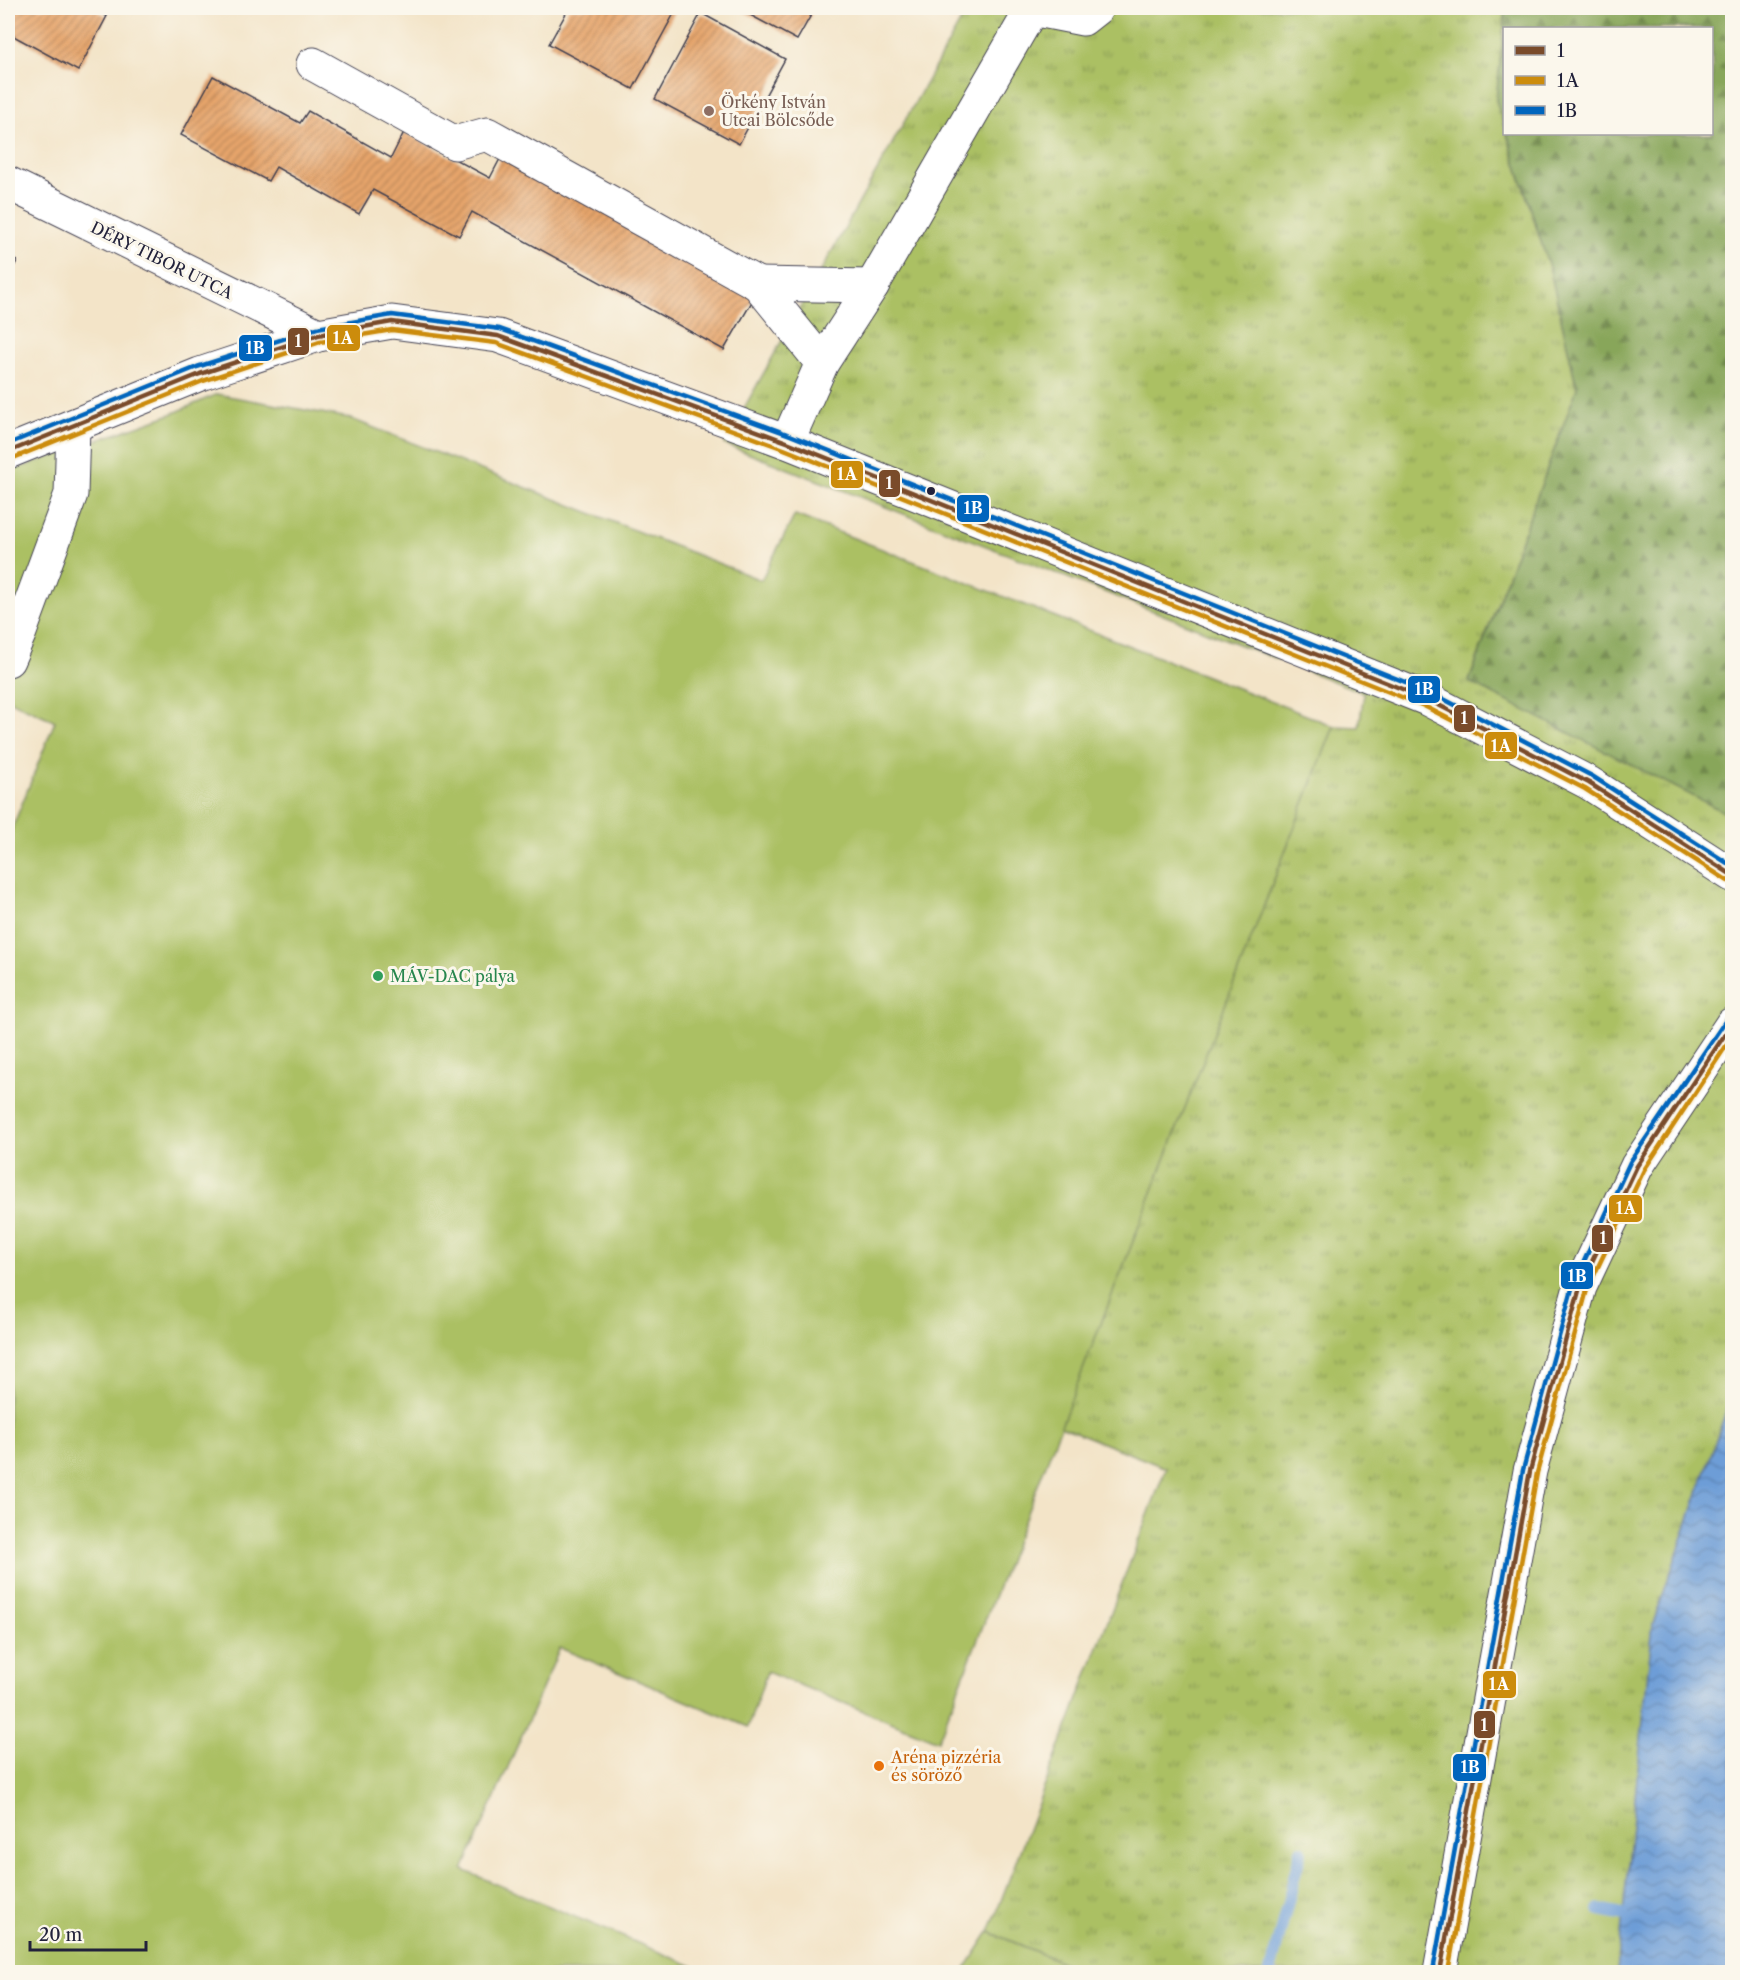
<svg xmlns="http://www.w3.org/2000/svg" width="1740" height="1980" font-family="'Libre Caslon Text',serif">
<defs>
<pattern id="grass-tufts" width="24" height="20" patternUnits="userSpaceOnUse" patternTransform="scale(1.5)"><rect width="24" height="20" fill="#abc064"/><path d="M3 7l-1-3M5 7V3M7 7l1-3M15 17l-1-3M17 17v-4M19 17l1-3" fill="none" stroke="#8b9c54"/></pattern>
<pattern id="forest-firs" width="22" height="20" patternUnits="userSpaceOnUse" patternTransform="scale(1.5)"><rect width="22" height="20" fill="#88a65a"/><path d="M5 1l3.5 6h-7zM16 11l3.5 6h-7z" fill="#6f874c"/></pattern>
<pattern id="water-waves" width="16" height="10" patternUnits="userSpaceOnUse" patternTransform="scale(1.5)"><rect width="16" height="10" fill="#6d9dd7"/><path d="M0 5q4-4 8 0t8 0" fill="none" stroke="#5980b0"/></pattern>
<pattern id="building-hatch" width="6" height="6" patternUnits="userSpaceOnUse" patternTransform="scale(1.5)"><rect width="6" height="6" fill="#e6a46b"/><path d="M-1 1l2-2M0 6l6-6M5 7l2-2" fill="none" stroke="#ba8559"/></pattern>
</defs>
<rect width="100%" height="100%" fill="#fbf7ec"/>
<filter id="ink" filterUnits="userSpaceOnUse"><feTurbulence type="fractalNoise" baseFrequency=".0167" numOctaves="2"/><feDisplacementMap in="SourceGraphic" scale="12" xChannelSelector="R" yChannelSelector="G"/><feConvolveMatrix kernelMatrix="1 2 1 2 8 2 1 2 1" color-interpolation-filters="sRGB"/></filter>
<filter id="wash" filterUnits="userSpaceOnUse"><feTurbulence type="fractalNoise" baseFrequency=".008" numOctaves="4" result="noise"/><feDisplacementMap in="SourceGraphic" scale="24" xChannelSelector="R" yChannelSelector="G"/><feGaussianBlur stdDeviation="1.35" result="paint"/><feColorMatrix in="noise" values="0 0 0 0 0 0 0 0 0 0 0 0 0 0 0 0 0 1.4 0 .05"/><feComposite in="paint" operator="in"/></filter>
<g filter="url(#wash)">
<rect width="100%" height="100%" fill="#f3e4c8"/>
<path fill="url(#grass-tufts)" stroke="#667150" stroke-width="1.5" d="M968,8H1506L1496,100L1550,270L1577,388L1469,681L1732,816V1394L1653,1624L1617,1972H1085L989,1932L1166,1468L1060,1426L1334,726L1359,727L1364,693L724,444Z"/>
<path fill="url(#forest-firs)" stroke="#55644a" stroke-width="1.5" d="M1506,8H1732V816L1469,682L1577,388L1550,270L1507,134H1712V28H1504V127L1496,100Z"/>
<g fill="#abc064" stroke="#667150" stroke-width="1.5">
<path d="M217,394L349,418L761,580L795,515L1334,726L938,1741L767,1672L748,1727L560,1648L463,1870L707,1972H8V839L55,721L8,700V472L174,413Z"/>
<path d="M989,1932L1085,1972H963Z"/>
</g>
<path fill="url(#water-waves)" stroke="#486089" stroke-width="1.5" d="M1732,1394V1972H1617L1653,1624Z"/>
<g fill="none" stroke-linecap="round" stroke-linejoin="round">
<g stroke="#6d9dd7" stroke-width="12">
<path d="M1599,1910L1623,1915"/>
<path d="M1270,1972L1301,1851"/>
</g>
</g>
<g id="blocks">
<g fill="url(#building-hatch)">
<path d="M8,8H91L107,16L78,71L8,33Z"/>
<path d="M569,8H677L633,89L549,44Z"/>
<path d="M737,8H815L797,40Z"/>
<path d="M701,13L785,59L739,144L655,99Z"/>
<path d="M213,76L300,123L308,111L391,158L404,132L490,178L502,155L757,293L724,350L472,212L459,236L373,190L359,214L276,167L268,181L181,135Z"/>
<path d="M8,256L17,261L8,278Z"/>
</g>
</g>
</g>
<g filter="url(#ink)">
<use href="#blocks" fill-opacity="0" stroke="#413f50" stroke-width="1.5"/>
<g fill="none" stroke-linecap="round" stroke-linejoin="round">
<g stroke="#413f50" stroke-width="35">
<g id="minor">
<path d="M313,64L455,143L487,134L758,284L822,363"/>
<path d="M8,183L318,335"/>
<path d="M758,284L872,286"/>
<path d="M787,442L822,363L872,286L1032,9L1083,19L1097,8"/>
<path d="M8,452L200,374L318,335L392,322L498,336L787,442L1427,699L1589,783L1732,875"/>
<path d="M8,660L20,632L71,494L73,427"/>
<path d="M1440,1972L1530,1471L1580,1287L1637,1166L1732,1024"/>
</g>
</g>
<use href="#minor" stroke="#fff" stroke-width="33"/>
<g stroke="#fbf7ec" stroke-width="9">
<g id="bus-1">
<path d="M8,452L200,374L318,335L392,322L498,336L787,442L1427,699L1589,783L1732,875"/>
<path d="M1440,1972L1530,1471L1580,1287L1637,1166L1732,1024"/>
</g>
</g>
<g stroke="#fbf7ec" stroke-width="9">
<g id="bus-2">
<path d="M11,459L203,381L320,342L392,330L496,343L784,449L1424,706L1585,789L1728,881"/>
<path d="M1448,1972L1537,1473L1587,1290L1644,1170L1732,1037"/>
</g>
</g>
<g stroke="#fbf7ec" stroke-width="9">
<g id="bus-3">
<path d="M8,444L197,367L317,328L392,315L500,329L790,435L1430,692L1592,776L1732,866"/>
<path d="M1433,1971L1523,1470L1573,1285L1630,1162L1726,1020"/>
</g>
</g>
<use href="#bus-1" stroke="#7a4b2a" stroke-width="4.5"/>
<use href="#bus-2" stroke="#cc8c0c" stroke-width="4.5"/>
<use href="#bus-3" stroke="#0065bd" stroke-width="4.5"/>
</g>
</g>
<circle fill="#8d6e63" stroke="#fbf7ec" stroke-width="2" cx="709" cy="111" r="6"/>
<circle fill="#22223b" stroke="#fbf7ec" stroke-width="2" cx="931" cy="491" r="5"/>
<circle fill="#2e9e5b" stroke="#fbf7ec" stroke-width="2" cx="378" cy="976" r="6"/>
<circle fill="#e8710a" stroke="#fbf7ec" stroke-width="2" cx="879" cy="1766" r="6"/>
<g text-anchor="middle" stroke-width="6" stroke-linejoin="round" paint-order="stroke">
<g font-size="16" fill="#785e54" stroke="#fbf7ec" text-anchor="start">
<text x="721" y="108">Örkény István<tspan x="721" dy="18">Utcai Bölcsőde</tspan></text>
</g>
<g font-size="16" fill="#22223b" stroke="#fbf7ec">
<text transform="translate(162 260) rotate(26)" y="6">DÉRY TIBOR UTCA</text>
</g>
<g font-size="16" fill="#27864d" stroke="#fbf7ec" text-anchor="start">
<text x="390" y="982">MÁV-DAC pálya</text>
</g>
<g font-size="16" fill="#c56008" stroke="#fbf7ec" text-anchor="start">
<text x="891" y="1763">Aréna pizzéria<tspan x="891" dy="18">és söröző</tspan></text>
</g>
</g>
<g stroke="#fbf7ec" stroke-width="2">
<rect x="326" y="324" width="35" height="28" rx="6" fill="#cc8c0c"/>
<rect x="287" y="327" width="23" height="29" rx="6" fill="#7a4b2a"/>
<rect x="238" y="334" width="35" height="28" rx="6" fill="#0065bd"/>
<rect x="830" y="460" width="34" height="29" rx="6" fill="#cc8c0c"/>
<rect x="878" y="469" width="23" height="29" rx="6" fill="#7a4b2a"/>
<rect x="956" y="494" width="34" height="29" rx="6" fill="#0065bd"/>
<rect x="1407" y="675" width="34" height="29" rx="6" fill="#0065bd"/>
<rect x="1453" y="704" width="23" height="29" rx="6" fill="#7a4b2a"/>
<rect x="1484" y="731" width="34" height="29" rx="6" fill="#cc8c0c"/>
<rect x="1608" y="1194" width="35" height="29" rx="6" fill="#cc8c0c"/>
<rect x="1591" y="1224" width="23" height="29" rx="6" fill="#7a4b2a"/>
<rect x="1560" y="1261" width="34" height="29" rx="6" fill="#0065bd"/>
<rect x="1482" y="1670" width="35" height="29" rx="6" fill="#cc8c0c"/>
<rect x="1473" y="1710" width="23" height="29" rx="6" fill="#7a4b2a"/>
<rect x="1452" y="1753" width="35" height="29" rx="6" fill="#0065bd"/>
</g>
<g font-size="16" text-anchor="middle" font-weight="bold" fill="#fff">
<text x="343" y="344">1A</text>
<text x="298" y="347">1</text>
<text x="255" y="354">1B</text>
<text x="847" y="480">1A</text>
<text x="889" y="489">1</text>
<text x="973" y="514">1B</text>
<text x="1424" y="695">1B</text>
<text x="1464" y="724">1</text>
<text x="1501" y="752">1A</text>
<text x="1626" y="1214">1A</text>
<text x="1603" y="1244">1</text>
<text x="1577" y="1282">1B</text>
<text x="1499" y="1690">1A</text>
<text x="1484" y="1731">1</text>
<text x="1470" y="1773">1B</text>
</g>
<rect width="1740" height="1980" fill="none" stroke="#fbf7ec" stroke-width="30"/>
<rect x="1503" y="27" width="210" height="108" fill="#fbf7ec" stroke="#a4a2a5" stroke-width="1.5"/>
<rect x="1515" y="46" width="30" height="9" fill="#7a4b2a" stroke="#a4a2a5" stroke-width="1.5"/>
<text x="1557" y="57" font-size="18" fill="#22223b">1</text>
<rect x="1515" y="76" width="30" height="9" fill="#cc8c0c" stroke="#a4a2a5" stroke-width="1.5"/>
<text x="1557" y="87" font-size="18" fill="#22223b">1A</text>
<rect x="1515" y="106" width="30" height="9" fill="#0065bd" stroke="#a4a2a5" stroke-width="1.5"/>
<text x="1557" y="117" font-size="18" fill="#22223b">1B</text>
<path d="M30 1941v9h116v-9" fill="none" stroke="#22223b" stroke-width="3"/>
<text x="39" y="1941" font-size="18" fill="#22223b" stroke="#fbf7ec" stroke-width="4.5" paint-order="stroke">20 m</text>
</svg>
